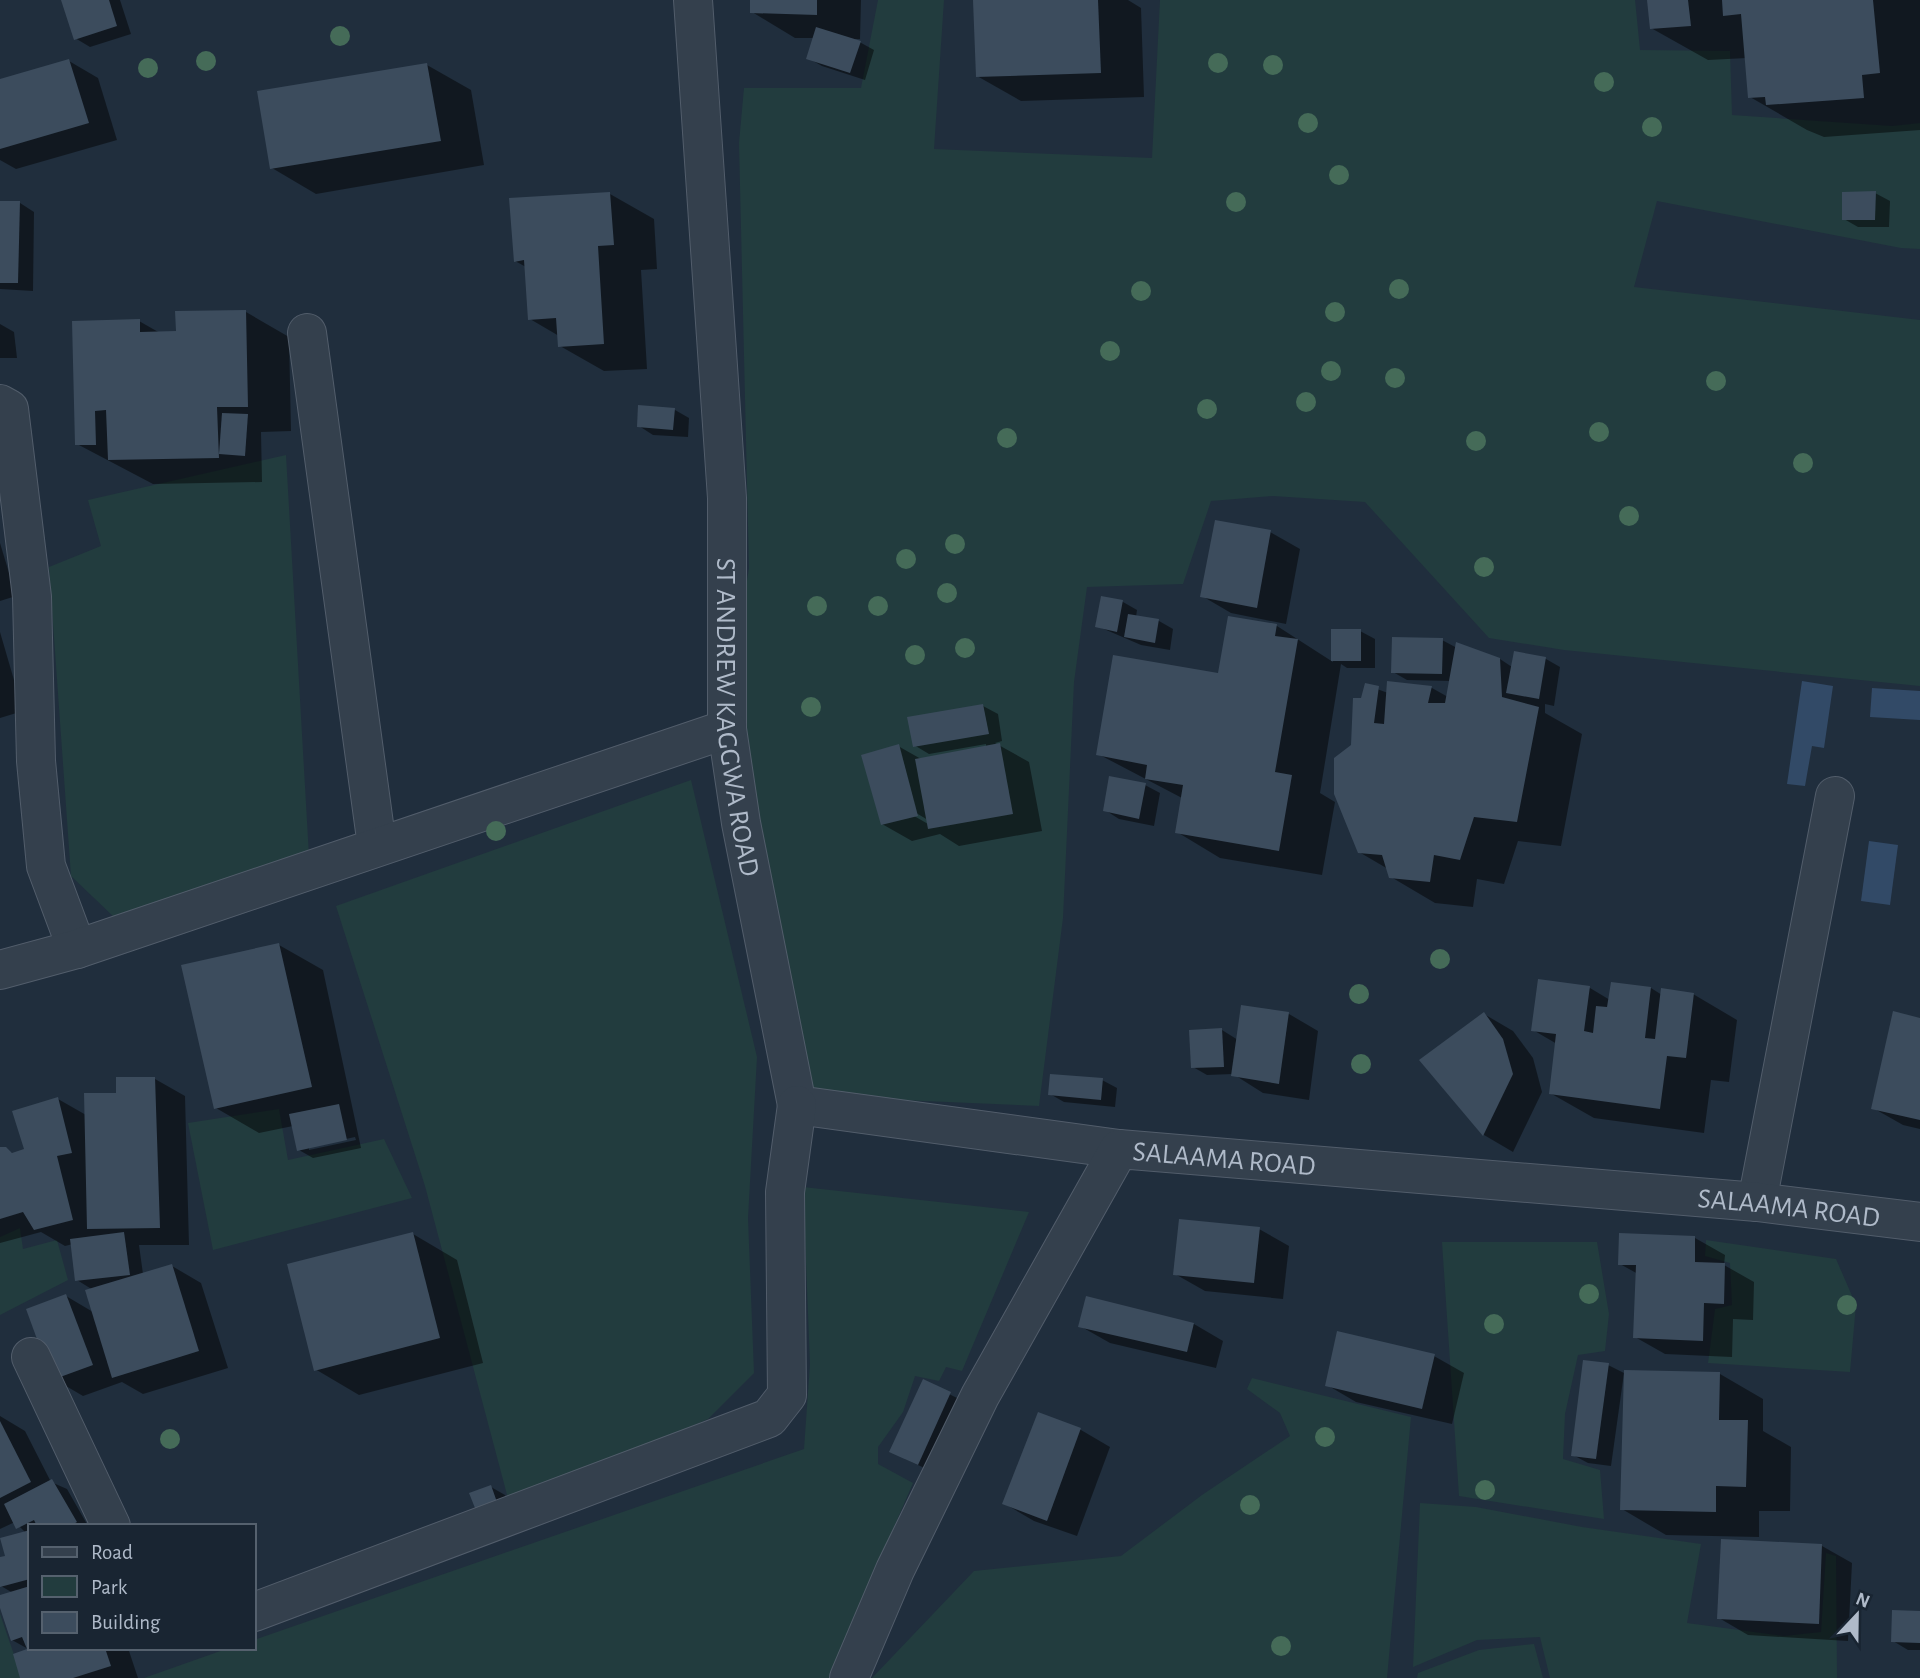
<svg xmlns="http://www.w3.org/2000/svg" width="1920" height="1678" font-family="'Alegreya Sans',sans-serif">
<rect width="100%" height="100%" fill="#202e3d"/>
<g fill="#223c3e">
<path d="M878,0H944L934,149L1152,158L1160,0H1635L1640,50L1730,51L1732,115L1892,126L1920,123V249L1901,248L1657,201L1634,287L1920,320V686L1564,650L1489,638L1365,502L1273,496L1211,501L1183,584L1087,587L1074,682L1063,918L1039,1106L877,1099L776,1084L719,755L749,568L739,143L744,88H861Z"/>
<path d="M286,455L309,856L115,918L71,876L49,567L101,546L88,500Z"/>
<path d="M691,780L757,1057L748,1218L754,1373L708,1419L510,1506L425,1186L336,906Z"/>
<path d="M279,1109L288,1160L384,1139L412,1198L213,1250L188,1123Z"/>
<path d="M803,1187L1029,1212L962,1371L946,1367L939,1381L915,1376L903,1412L878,1447V1464L913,1483L829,1678H144L229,1648H254V1640L804,1449L810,1364Z"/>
<path d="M20,1228L23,1249L57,1240L68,1280L0,1315V1237Z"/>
<path d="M1706,1240L1836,1259L1856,1305L1850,1372L1708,1363L1715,1309L1732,1305L1730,1263L1705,1256Z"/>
<path d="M1442,1242H1597L1609,1314L1605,1351L1578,1355L1565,1414L1563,1459L1600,1470L1604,1519L1459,1496Z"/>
<path d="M1252,1378L1411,1417L1387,1678H872L974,1571L1121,1556L1202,1495L1290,1436L1280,1413L1247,1389Z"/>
<path d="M1420,1503L1476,1507L1582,1527L1701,1544L1687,1623L1784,1636L1821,1632L1826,1553L1836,1556L1837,1678H1550L1540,1637L1477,1640L1413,1667Z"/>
<path d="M0,1614L22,1678H0Z"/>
<path d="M1534,1644L1543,1678H1417L1418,1673L1479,1650Z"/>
</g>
<g fill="#324a67">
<path d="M1802,681L1833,686L1824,748L1812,746L1805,786L1787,784Z"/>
<path d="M1872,688L1920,691V720L1870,717Z"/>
<path d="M1869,841L1898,845L1890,905L1861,901Z"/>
</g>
<g fill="#0007" fill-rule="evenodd">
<path d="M63,0H120L131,34L90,47L75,38Z"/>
<path d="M751,0H861L860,39H854L874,50L865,80L822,66L808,58L814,38H795L752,12Z"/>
<path d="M975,0H1128L1141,8L1144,97L1021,101L977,76Z"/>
<path d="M1649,0H1920V130L1824,137L1807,130L1750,97L1747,58L1708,60L1651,28Z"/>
<path d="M69,61L98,78L117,140L16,169L0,160V81Z"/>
<path d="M427,65L471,90L484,165L316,194L272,168Z"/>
<path d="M1875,193L1890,201L1889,227H1858L1844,219Z"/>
<path d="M610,194L654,219L657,269L641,270L647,369L604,371L560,346L559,336L530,319L526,267L515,261Z"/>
<path d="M0,203H20L34,212L33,291L0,289Z"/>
<path d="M246,312L289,337L291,431L261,432L262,482L153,484L77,444L139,321L160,333L178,332Z"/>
<path d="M0,324L14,332L17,358H0Z"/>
<path d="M675,410L689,418L688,437L653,435L639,426Z"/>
<path d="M1270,532L1300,549L1286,624L1231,613L1202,596Z"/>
<path d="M0,543L16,596L0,601Z"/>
<path d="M1103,598L1123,602L1137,610L1136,617L1159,621L1173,629L1170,650L1141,645L1097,626Z"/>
<path d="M1230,618L1277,626L1333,662L1332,631H1360L1375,639V668H1347L1341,664L1320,793L1335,802L1322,875L1220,858L1177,832L1182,798L1098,754L1220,675Z"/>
<path d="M0,632L23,711L0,718Z"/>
<path d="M1442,640L1457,648L1500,659L1512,667L1546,659L1560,667L1554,706L1545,704V713L1582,734L1561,846L1518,841L1504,884L1477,879L1473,907L1435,903L1391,877L1388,869L1359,852L1353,746L1366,685L1388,693L1432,688L1448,697L1451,681L1407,680L1393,672Z"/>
<path d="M983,706L998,714L1002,741L995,743L1029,762L1042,831L959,846L940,834L912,841L882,824L898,746L921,759L986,748V744L929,754L914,745ZM911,810L928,820V824L909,813Z"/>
<path d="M1145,785L1160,793L1154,826L1119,819L1105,810Z"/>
<path d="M279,945L323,970L361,1148L313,1158L299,1150L293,1126L259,1133L216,1108ZM355,1137L356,1140L309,1150V1147Z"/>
<path d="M1612,984L1651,988L1662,995L1693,994L1737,1020L1729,1082L1711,1080L1704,1133L1594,1118L1550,1093L1557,1044L1533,1030L1590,988L1610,1000Z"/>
<path d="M1289,1014L1318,1031L1309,1100L1263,1093L1233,1074L1207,1075L1193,1067L1222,1030L1238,1040Z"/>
<path d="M1484,1014L1513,1031L1533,1058L1542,1092L1513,1152L1484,1135L1421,1060Z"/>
<path d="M1920,1019V1129L1903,1125L1873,1108Z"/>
<path d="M155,1079L185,1096L189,1245H139L143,1274L172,1266L201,1283L228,1368L143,1394L122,1382L83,1396L54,1379L66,1296L93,1312V1290L77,1280L73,1244L65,1246L41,1232L0,1243V1149L15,1154L27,1150L58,1099L86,1115L117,1095Z"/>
<path d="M1102,1080L1117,1088L1115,1107L1064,1102L1050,1094Z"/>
<path d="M1259,1229L1289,1246L1283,1299L1205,1291L1175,1274Z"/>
<path d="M413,1234L457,1260L483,1363L359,1395L315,1369Z"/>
<path d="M1695,1238L1725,1255L1724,1265L1754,1282L1753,1320L1733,1319L1732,1357L1665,1354L1635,1337L1638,1274L1620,1264Z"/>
<path d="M1194,1324L1223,1341L1216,1368L1110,1343L1080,1326Z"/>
<path d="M1434,1356L1464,1373L1452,1424L1356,1402L1327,1385Z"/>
<path d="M1608,1365L1624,1373L1611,1466L1588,1463L1573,1455Z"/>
<path d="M1720,1374L1763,1399V1431L1791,1447L1790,1511H1759V1537L1666,1535L1622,1509Z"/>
<path d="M923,1381L965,1402L933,1472L905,1459Z"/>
<path d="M1039,1414L1081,1430L1110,1447L1077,1536L1034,1521L1005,1504Z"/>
<path d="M0,1416L25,1431L51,1482L67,1489L88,1526H30V1648H128L138,1678H22L30,1650L12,1640L0,1603V1597L13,1593L1,1586L0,1559L7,1557L26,1533L15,1522L0,1529Z"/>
<path d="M491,1487L505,1495L512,1513L493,1520Z"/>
<path d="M1822,1546L1852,1563L1848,1641L1748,1635L1719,1618Z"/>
<path d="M1920,1613V1650H1908L1893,1641Z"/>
</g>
<g fill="#3c4c5d">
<path d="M61,0H109L117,26L74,40Z"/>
<path d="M750,0H817V15L750,13Z"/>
<path d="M973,0H1098L1101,73L976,77Z"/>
<path d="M1647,0H1688L1691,26L1650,29Z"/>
<path d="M1722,0H1873L1880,73L1862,75L1864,98L1766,105L1765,97L1748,98L1741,14L1723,16Z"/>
<path d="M816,27L861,41L850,73L806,59Z"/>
<path d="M69,59L89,123L0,149V79Z"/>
<path d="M427,63L441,141L270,169L257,91Z"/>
<path d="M1876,191L1875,220H1842V192Z"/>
<path d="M610,192L614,245L598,246L604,344L558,347L556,318L528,320L524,260L514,262L509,198Z"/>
<path d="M0,201H20L18,283H0Z"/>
<path d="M246,310L248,407H217L219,458L108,460L106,410L95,411L96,445H75L72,321L140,319V332L176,331L175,311Z"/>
<path d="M638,405L675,408L673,430L637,427Z"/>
<path d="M222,413L248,414L245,456L219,454Z"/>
<path d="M1215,520L1271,530L1257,608L1200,597Z"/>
<path d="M1101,596L1123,600L1117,632L1095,627Z"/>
<path d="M1128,614L1159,619L1155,643L1124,637Z"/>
<path d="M1228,616L1277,624L1275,636L1298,639L1275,772L1292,775L1279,851L1175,833L1183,785L1145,779L1147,765L1096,755L1113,655L1218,673Z"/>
<rect x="1331" y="629" width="30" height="32"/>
<path d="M1392,637L1443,638L1442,674L1391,673Z"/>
<path d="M1456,642L1500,658L1502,697L1539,707L1517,822L1474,817L1460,860L1434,855L1430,882L1389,878L1382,855L1358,853L1334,794V758L1351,745L1353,698H1361L1365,683L1379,686L1374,723L1384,724L1387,681L1432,686L1428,703H1445Z"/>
<path d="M1514,651L1546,657L1539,699L1506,693Z"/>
<path d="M983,704L989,734L913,747L907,717Z"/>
<path d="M1000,743L1013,814L928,829L915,759Z"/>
<path d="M899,744L918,816L881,825L861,755Z"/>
<path d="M1109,776L1146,783L1139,819L1103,811Z"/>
<path d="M279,943L312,1087L214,1109L181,965Z"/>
<path d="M1538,979L1590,986L1584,1031L1593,1033L1596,1006L1607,1007L1611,982L1651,987L1645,1038L1655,1039L1661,988L1694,993L1686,1058L1667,1056L1660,1109L1549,1094L1556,1034L1531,1031Z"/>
<path d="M1241,1005L1289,1012L1279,1084L1231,1076Z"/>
<path d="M1893,1011L1920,1018V1120L1871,1109Z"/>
<path d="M1484,1012L1503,1039L1513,1074L1483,1136L1419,1060Z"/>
<path d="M1222,1028L1224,1067L1191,1068L1189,1030Z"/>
<path d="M1050,1074L1103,1078L1101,1100L1048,1095Z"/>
<path d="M116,1077H155L160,1228L87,1229L84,1093H116Z"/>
<path d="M58,1097L72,1153L57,1156L73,1220L34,1230L23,1212L0,1219V1147H6L12,1153L24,1149L12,1111Z"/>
<path d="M339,1104L347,1140L297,1151L289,1114Z"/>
<path d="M1179,1219L1260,1227L1254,1283L1173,1275Z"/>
<path d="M124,1232L130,1275L75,1281L70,1239Z"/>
<path d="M413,1232L440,1338L314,1371L287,1264Z"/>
<path d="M1619,1233L1695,1236V1262L1725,1263L1724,1304L1704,1303L1703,1341L1633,1338L1636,1265H1618Z"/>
<path d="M172,1264L199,1351L112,1378L85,1290Z"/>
<path d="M66,1294L93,1365L52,1380L26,1309Z"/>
<path d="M1086,1296L1194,1323L1187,1352L1078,1327Z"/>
<path d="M1337,1331L1435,1354L1422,1409L1325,1386Z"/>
<path d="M1583,1360L1609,1363L1596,1459L1571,1456Z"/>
<path d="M1624,1370L1720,1372L1719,1420H1748L1746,1487L1716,1486V1512L1620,1510Z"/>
<path d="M923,1379L951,1392L918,1465L889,1452Z"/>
<path d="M1038,1412L1081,1428L1047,1521L1002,1504Z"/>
<path d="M0,1421L31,1482L0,1498Z"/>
<path d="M52,1479L77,1522L70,1526H37L34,1520L16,1529L4,1504Z"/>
<path d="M491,1485L498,1505L477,1513L469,1493Z"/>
<path d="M30,1530V1579L0,1587V1557L5,1556L0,1538Z"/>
<path d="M1721,1539L1822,1544L1819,1624L1717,1619Z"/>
<path d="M30,1586V1648H105L111,1666L73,1678H20L13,1654L27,1649L22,1637L11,1641L0,1608V1595Z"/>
<path d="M1892,1610L1920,1611V1643L1891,1642Z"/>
</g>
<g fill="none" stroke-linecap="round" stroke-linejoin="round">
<g stroke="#525d6b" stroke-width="40">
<g id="minor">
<path id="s1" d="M693,0L727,498V729L741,823L797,1105L1119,1149"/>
<path d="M307,333L377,846"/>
<path d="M0,404L9,409L32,597L36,761L46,866L77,949"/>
<path d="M0,970L77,949L727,729"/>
<path d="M1757,1202L1835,796"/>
<path d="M31,1357L111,1526"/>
<path d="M254,1612L769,1418L787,1395L785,1192L797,1105"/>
<path id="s2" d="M849,1678L895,1570L980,1396L1119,1149L1757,1202L1920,1222"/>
</g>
</g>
<use href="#minor" stroke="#34404d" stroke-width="38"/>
</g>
<g fill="#456b58">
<circle cx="340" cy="36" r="10"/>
<circle cx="206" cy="61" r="10"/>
<circle cx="1218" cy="63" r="10"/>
<circle cx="1273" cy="65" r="10"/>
<circle cx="148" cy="68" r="10"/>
<circle cx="1604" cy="82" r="10"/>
<circle cx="1308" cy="123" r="10"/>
<circle cx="1652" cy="127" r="10"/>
<circle cx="1339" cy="175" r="10"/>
<circle cx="1236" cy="202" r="10"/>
<circle cx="1399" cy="289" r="10"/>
<circle cx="1141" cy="291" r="10"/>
<circle cx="1335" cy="312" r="10"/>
<circle cx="1110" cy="351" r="10"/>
<circle cx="1331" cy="371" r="10"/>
<circle cx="1395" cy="378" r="10"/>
<circle cx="1716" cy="381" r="10"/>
<circle cx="1306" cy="402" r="10"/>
<circle cx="1207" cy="409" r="10"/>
<circle cx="1599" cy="432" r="10"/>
<circle cx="1007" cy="438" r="10"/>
<circle cx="1476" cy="441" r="10"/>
<circle cx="1803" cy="463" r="10"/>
<circle cx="1629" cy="516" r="10"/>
<circle cx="955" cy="544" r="10"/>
<circle cx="906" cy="559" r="10"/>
<circle cx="1484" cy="567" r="10"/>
<circle cx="947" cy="593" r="10"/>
<circle cx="817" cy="606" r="10"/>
<circle cx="878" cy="606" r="10"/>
<circle cx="965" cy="648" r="10"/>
<circle cx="915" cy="655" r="10"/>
<circle cx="811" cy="707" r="10"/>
<circle cx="496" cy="831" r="10"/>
<circle cx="1440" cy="959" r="10"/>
<circle cx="1359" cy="994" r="10"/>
<circle cx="1361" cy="1064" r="10"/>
<circle cx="1589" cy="1294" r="10"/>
<circle cx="1847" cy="1305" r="10"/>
<circle cx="1494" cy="1324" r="10"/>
<circle cx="1325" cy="1437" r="10"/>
<circle cx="170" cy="1439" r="10"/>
<circle cx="1485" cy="1490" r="10"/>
<circle cx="1250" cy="1505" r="10"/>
<circle cx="1281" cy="1646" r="10"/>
</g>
<g text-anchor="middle" stroke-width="7" stroke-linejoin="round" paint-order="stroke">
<g font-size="28" fill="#afbac9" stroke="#192532">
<text dy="10" stroke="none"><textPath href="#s1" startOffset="719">ST ANDREW KAGGWA ROAD</textPath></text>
<text dy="10" stroke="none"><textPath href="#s2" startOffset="700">SALAAMA ROAD</textPath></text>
<text dy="10" stroke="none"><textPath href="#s2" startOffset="1267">SALAAMA ROAD</textPath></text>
</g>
</g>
<rect x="28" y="1524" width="228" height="126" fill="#192532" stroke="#55616e" stroke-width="2"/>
<rect x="42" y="1547" width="35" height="10" fill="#34404d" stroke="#55616e" stroke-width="2"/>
<text x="91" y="1559" font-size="21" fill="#afbac9">Road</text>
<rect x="42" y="1576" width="35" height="21" fill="#223c3e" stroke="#55616e" stroke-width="2"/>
<text x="91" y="1594" font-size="21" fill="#afbac9">Park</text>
<rect x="42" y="1612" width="35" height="21" fill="#3c4c5d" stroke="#55616e" stroke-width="2"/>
<text x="91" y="1629" font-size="21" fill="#afbac9">Building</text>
<g transform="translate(1857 1615) rotate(22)" stroke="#192532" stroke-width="5" paint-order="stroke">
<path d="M0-5L12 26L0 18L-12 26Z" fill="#afbac9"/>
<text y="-10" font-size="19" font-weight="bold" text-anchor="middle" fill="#afbac9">N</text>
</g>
</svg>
